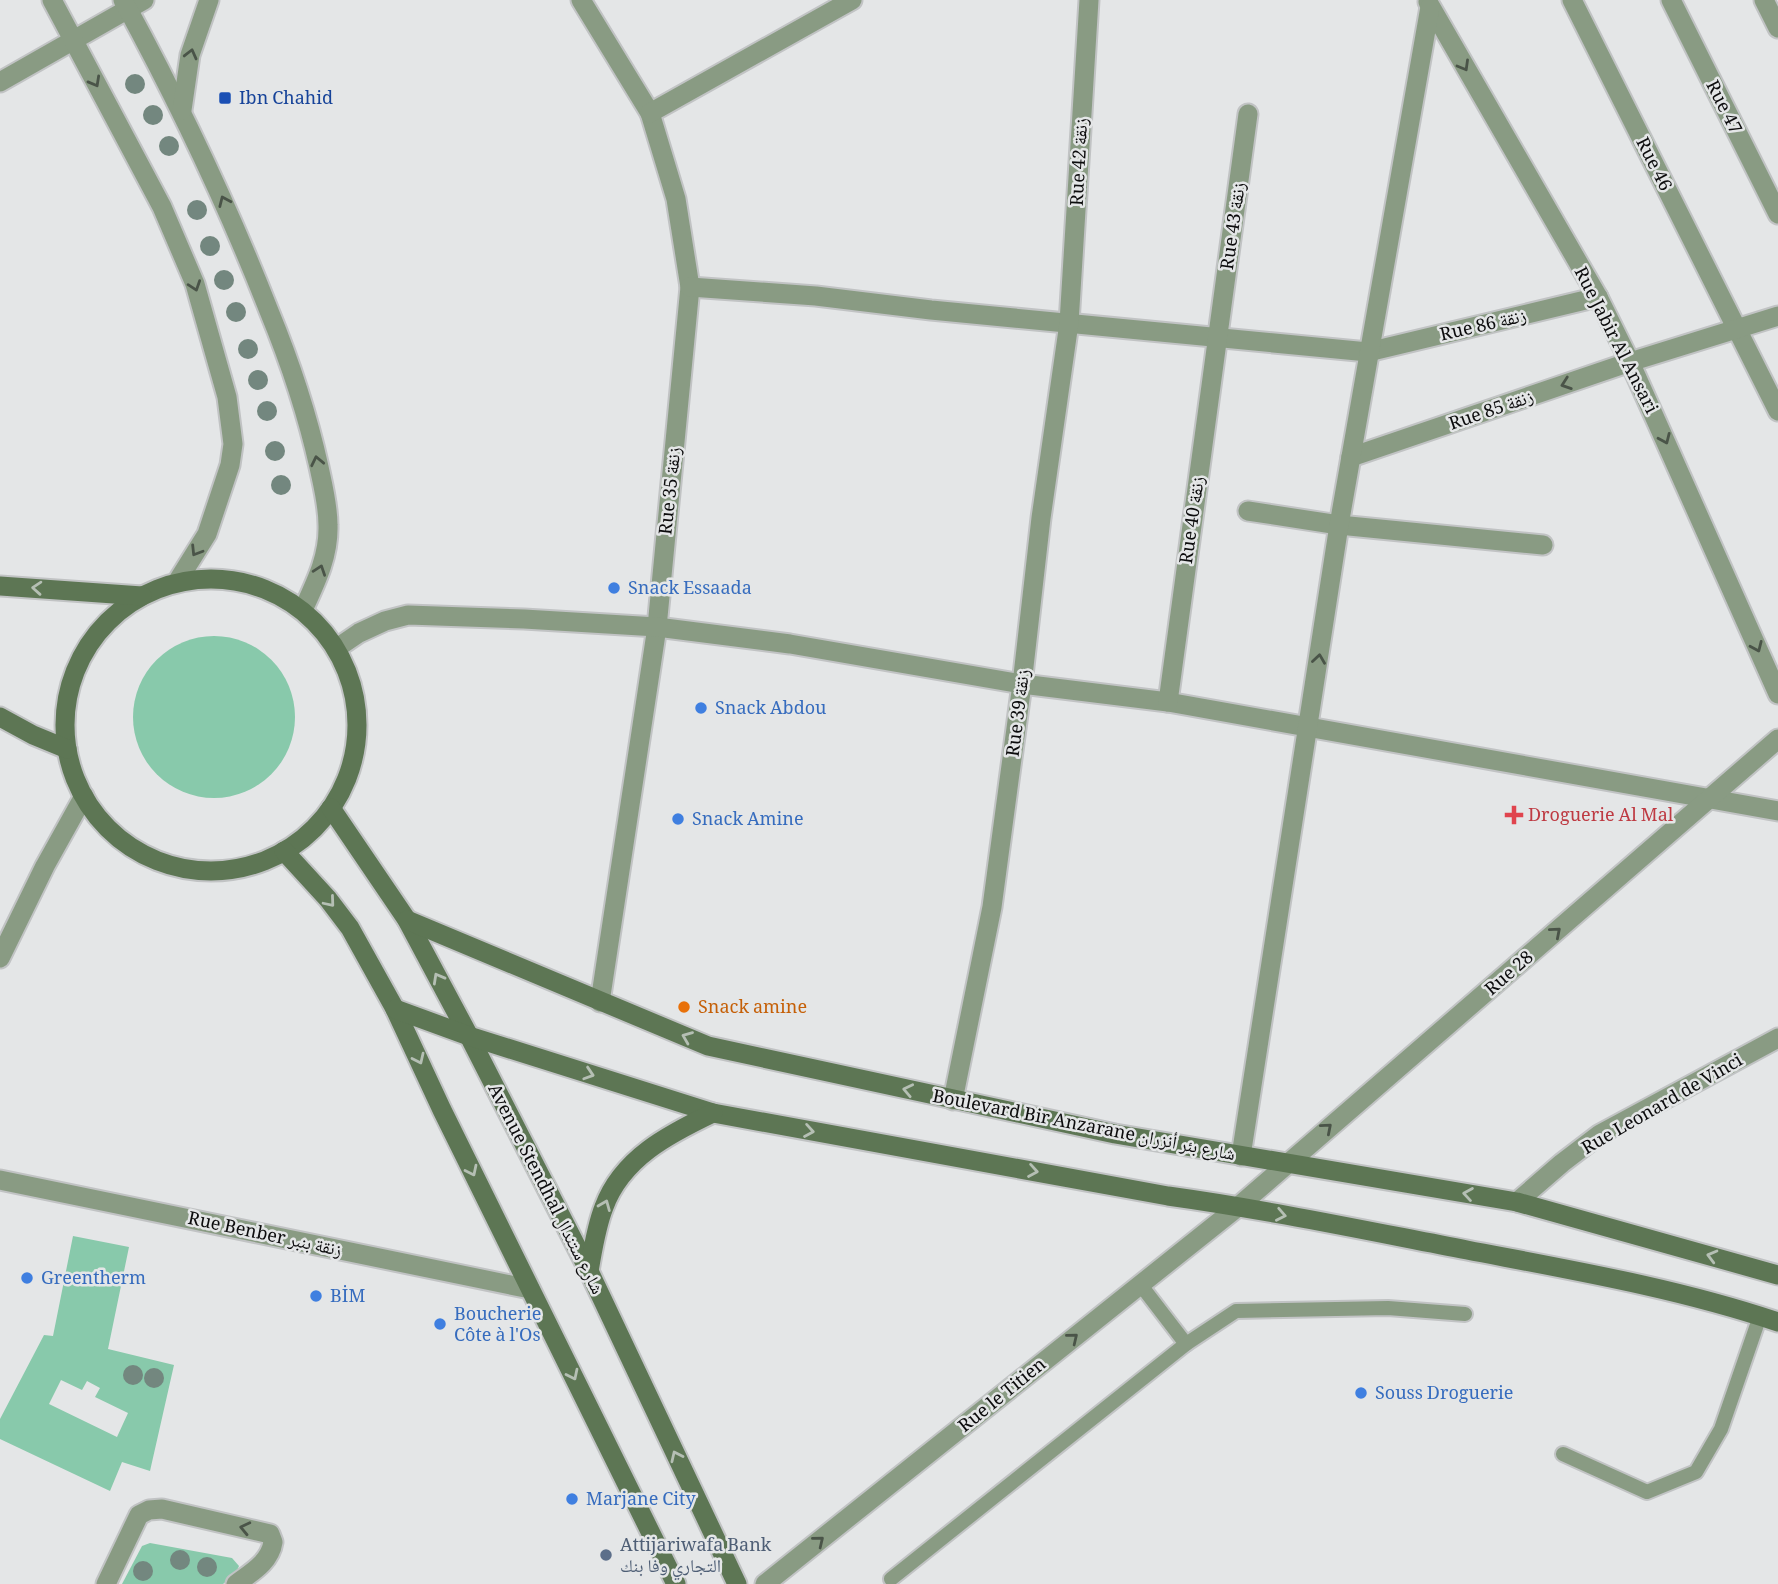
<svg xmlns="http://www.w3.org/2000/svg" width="1778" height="1584" font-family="Georgia,'Noto Naskh Arabic',serif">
<rect width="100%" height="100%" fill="#e4e6e7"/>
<g fill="#88c9ab" fill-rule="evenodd">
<circle cx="214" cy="717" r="81"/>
<path d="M73,1236L129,1247L108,1349L174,1365L150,1471L122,1462L110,1491L0,1439V1419L44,1335L53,1336ZM61,1380L82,1390L87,1381L100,1388L95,1397L128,1413L117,1437L49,1404Z"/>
<path d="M150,1543L232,1558L239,1566L235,1575L223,1584H122L142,1546Z"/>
</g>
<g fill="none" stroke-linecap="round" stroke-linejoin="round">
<g stroke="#c1c3c4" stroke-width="18">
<g id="service">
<path d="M1140,1284L1186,1344"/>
<path d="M1563,1454L1647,1492L1696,1472L1721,1429L1760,1316"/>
<path d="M891,1579L1186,1344L1236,1311L1388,1308L1465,1314"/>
</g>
</g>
<g stroke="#c1c3c4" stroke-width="23">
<g id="pedestrian">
<path d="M1572,0L1778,411"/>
<path d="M1671,0L1778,214"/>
<path d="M1764,0L1778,28"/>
<path d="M1248,511L1339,525L1543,545"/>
</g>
</g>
<g stroke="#c1c3c4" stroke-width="23">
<g id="minor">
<path d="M581,0L650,113L676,199L690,287L657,627L600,1002"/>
<path d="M1428,2L1598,297L1630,362L1778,694"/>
<path d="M0,82L144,0"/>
<path d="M650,113L852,0"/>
<path d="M690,287L816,296L931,310L1368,352L1598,297"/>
<path d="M1351,457L1630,362L1778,316"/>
<path d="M337,648L359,633L385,621L408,615L524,619L657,627L790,644L1022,684L1168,702L1778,811"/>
<path d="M1168,702L1248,114"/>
<path d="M0,958L45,866L84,796"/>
<path d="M953,1100L992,907L1022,684L1041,518L1069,323L1089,0"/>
<path d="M1241,1156L1339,525L1430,7"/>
<path d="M0,1180L530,1289"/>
<path d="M1517,1202L1562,1163L1600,1134L1778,1038"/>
<path d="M106,1584L139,1515L149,1510L162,1509L270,1534L273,1542C270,1562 252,1572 236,1584"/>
<path d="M765,1584L1239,1206L1778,739"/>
</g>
</g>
<g stroke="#c1c3c4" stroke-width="23">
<g id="tertiary">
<path d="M52,0L162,207L195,284L227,397L233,444L230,465L207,534L177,582"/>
<path d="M123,0C178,101 227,204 269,311C290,362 307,413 319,467C323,486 328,505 328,525C329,556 316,582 303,610"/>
<path d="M182,110L190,55L209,0"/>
</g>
</g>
<g stroke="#c1c3c4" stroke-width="23">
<g id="secondary">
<circle cx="211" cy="725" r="146"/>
<path d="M0,586L142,596"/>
<path d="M0,717L33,735L67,749"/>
<path d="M331,808L407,920L469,1036L589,1271L737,1584"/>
<path d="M284,851L328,899L350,928L395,1009L442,1110L676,1584"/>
<path d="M407,920L708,1046L1115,1134L1517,1202L1778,1275"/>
<path d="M395,1009L469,1036L713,1113L1168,1196C1269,1210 1368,1231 1467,1250C1571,1270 1677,1288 1778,1322"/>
<path d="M589,1271C593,1249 596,1227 604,1207C622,1158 669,1134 713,1113"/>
</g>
</g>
<use href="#service" stroke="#899b83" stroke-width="14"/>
<use href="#pedestrian" stroke="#899b83" stroke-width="19"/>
<use href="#minor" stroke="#899b83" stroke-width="19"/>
<use href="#tertiary" stroke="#899b83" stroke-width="19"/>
<use href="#secondary" stroke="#5d7654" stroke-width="19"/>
</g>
<g fill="#73877f">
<circle cx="135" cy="84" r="10"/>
<circle cx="153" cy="115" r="10"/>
<circle cx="169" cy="146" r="10"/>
<circle cx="197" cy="210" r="10"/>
<circle cx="210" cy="246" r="10"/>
<circle cx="224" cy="280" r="10"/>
<circle cx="236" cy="312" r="10"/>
<circle cx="248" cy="349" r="10"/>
<circle cx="258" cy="380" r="10"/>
<circle cx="267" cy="411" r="10"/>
<circle cx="275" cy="451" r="10"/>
<circle cx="281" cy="485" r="10"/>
<circle cx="133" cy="1375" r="10"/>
<circle cx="154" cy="1378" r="10"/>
<circle cx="180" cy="1560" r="10"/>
<circle cx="207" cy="1567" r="10"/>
<circle cx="143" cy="1571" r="10"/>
</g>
<defs><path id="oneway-chevron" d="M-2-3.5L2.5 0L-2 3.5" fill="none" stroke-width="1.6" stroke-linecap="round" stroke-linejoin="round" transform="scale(1.75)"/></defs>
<g stroke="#4a5448">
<use href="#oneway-chevron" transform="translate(191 54) rotate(-76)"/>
<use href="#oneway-chevron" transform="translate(1464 66) rotate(60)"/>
<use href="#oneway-chevron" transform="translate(95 82) rotate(61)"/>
<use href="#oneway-chevron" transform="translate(224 201) rotate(-114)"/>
<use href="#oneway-chevron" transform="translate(195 286) rotate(71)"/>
<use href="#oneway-chevron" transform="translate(1566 384) rotate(161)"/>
<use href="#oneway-chevron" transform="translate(1665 439) rotate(66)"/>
<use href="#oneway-chevron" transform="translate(317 461) rotate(-102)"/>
<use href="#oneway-chevron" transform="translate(196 551) rotate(122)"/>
<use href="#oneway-chevron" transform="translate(320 570) rotate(-71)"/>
<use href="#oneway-chevron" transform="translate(1757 647) rotate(66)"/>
<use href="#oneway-chevron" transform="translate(1319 659) rotate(-82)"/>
<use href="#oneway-chevron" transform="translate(1556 932) rotate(-41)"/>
<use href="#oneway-chevron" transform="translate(1327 1128) rotate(-41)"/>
<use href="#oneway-chevron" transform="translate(1073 1338) rotate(-39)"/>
<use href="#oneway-chevron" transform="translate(245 1528) rotate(-167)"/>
<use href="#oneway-chevron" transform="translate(819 1541) rotate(-39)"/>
</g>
<g stroke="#b5bfb4">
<use href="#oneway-chevron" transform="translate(37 588) rotate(-176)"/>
<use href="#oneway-chevron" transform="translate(330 902) rotate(50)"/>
<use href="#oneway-chevron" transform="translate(438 978) rotate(-119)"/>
<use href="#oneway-chevron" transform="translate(687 1037) rotate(-158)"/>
<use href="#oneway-chevron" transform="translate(419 1059) rotate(65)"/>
<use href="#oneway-chevron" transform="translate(589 1074) rotate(18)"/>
<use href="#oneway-chevron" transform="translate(908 1090) rotate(-168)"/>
<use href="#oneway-chevron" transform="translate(809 1131) rotate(10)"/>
<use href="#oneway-chevron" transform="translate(472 1171) rotate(64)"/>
<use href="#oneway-chevron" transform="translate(1033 1171) rotate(10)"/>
<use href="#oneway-chevron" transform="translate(1468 1194) rotate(-171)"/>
<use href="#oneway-chevron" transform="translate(605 1205) rotate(-68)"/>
<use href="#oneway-chevron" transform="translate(1281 1215) rotate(11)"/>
<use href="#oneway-chevron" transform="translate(1712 1256) rotate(-165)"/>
<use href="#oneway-chevron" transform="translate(573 1375) rotate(64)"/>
<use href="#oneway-chevron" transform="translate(676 1456) rotate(-115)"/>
</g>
<rect fill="#1a4fb4" stroke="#e4e6e7" stroke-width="2.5" x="218" y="91" width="14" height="14" rx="3.5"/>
<g fill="#3f7fe0" stroke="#e4e6e7" stroke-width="2.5">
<circle cx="614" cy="588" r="7"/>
<circle cx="701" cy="708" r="7"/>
<circle cx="678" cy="819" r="7"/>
<circle cx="27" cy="1278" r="7"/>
<circle cx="316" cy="1296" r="7"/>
<circle cx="440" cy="1324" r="7"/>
<circle cx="1361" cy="1393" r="7"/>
<circle cx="572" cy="1499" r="7"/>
</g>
<path fill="#e0444e" stroke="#e4e6e7" stroke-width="2.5" d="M1510.5 804.5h7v7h7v7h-7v7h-7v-7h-7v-7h7z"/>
<circle fill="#e8710a" stroke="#e4e6e7" stroke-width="2.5" cx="684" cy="1007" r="7"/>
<circle fill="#5c6f8a" stroke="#e4e6e7" stroke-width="2.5" cx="606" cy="1555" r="7"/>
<g text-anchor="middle" stroke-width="5" stroke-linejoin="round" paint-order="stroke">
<g font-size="18" fill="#164399" stroke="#e4e6e7" text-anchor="start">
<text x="239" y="104">Ibn Chahid</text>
</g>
<g font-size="18" fill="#0c0c0d" stroke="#e4e6e7">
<text transform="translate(1724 107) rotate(63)" y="6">Rue 47</text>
<text transform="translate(1079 162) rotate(-87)" y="6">Rue 42 زنقة</text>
<text transform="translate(1654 164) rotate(63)" y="6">Rue 46</text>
<text transform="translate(1233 226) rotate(-82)" y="6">Rue 43 زنقة</text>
<text transform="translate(1483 325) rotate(-13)" y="6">Rue 86 زنقة</text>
<text transform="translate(1616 340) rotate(63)" y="6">Rue Jabir Al Ansari</text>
<text transform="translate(1491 410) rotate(-19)" y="6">Rue 85 زنقة</text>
<text transform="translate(670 491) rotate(-84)" y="6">Rue 35 زنقة</text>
<text transform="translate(1192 520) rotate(-82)" y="6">Rue 40 زنقة</text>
<text transform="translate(1018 713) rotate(-83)" y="6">Rue 39 زنقة</text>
<text transform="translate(1509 973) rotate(-41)" y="6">Rue 28</text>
<text transform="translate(1662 1104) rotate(-30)" y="6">Rue Leonard de Vinci</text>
<text transform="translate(1084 1125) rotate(11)" y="6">Boulevard Bir Anzarane شارع بئر أنزران</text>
<text transform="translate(546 1189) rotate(63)" y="6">Avenue Stendhal شارع ستندال</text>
<text transform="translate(265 1234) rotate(12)" y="6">Rue Benber زنقة بنبر</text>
<text transform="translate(1002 1395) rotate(-39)" y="6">Rue le Titien</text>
</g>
<g font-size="18" fill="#366cbe" stroke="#e4e6e7" text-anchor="start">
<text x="628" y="594">Snack Essaada</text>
<text x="715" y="714">Snack Abdou</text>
<text x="692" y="825">Snack Amine</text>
<text x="41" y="1284">Greentherm</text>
<text x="330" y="1302">BİM</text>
<text x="454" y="1320">Boucherie<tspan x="454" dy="21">Côte à l'Os</tspan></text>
<text x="1375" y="1399">Souss Droguerie</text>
<text x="586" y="1505">Marjane City</text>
</g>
<g font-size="18" fill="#be3a42" stroke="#e4e6e7" text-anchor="start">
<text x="1528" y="821">Droguerie Al Mal</text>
</g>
<g font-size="18" fill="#c56008" stroke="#e4e6e7" text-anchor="start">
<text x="698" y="1013">Snack amine</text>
</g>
<g font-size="18" fill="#4e5e75" stroke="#e4e6e7" text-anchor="start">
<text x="620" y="1551">Attijariwafa Bank<tspan x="620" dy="21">التجاري وفا بنك</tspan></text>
</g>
</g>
</svg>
